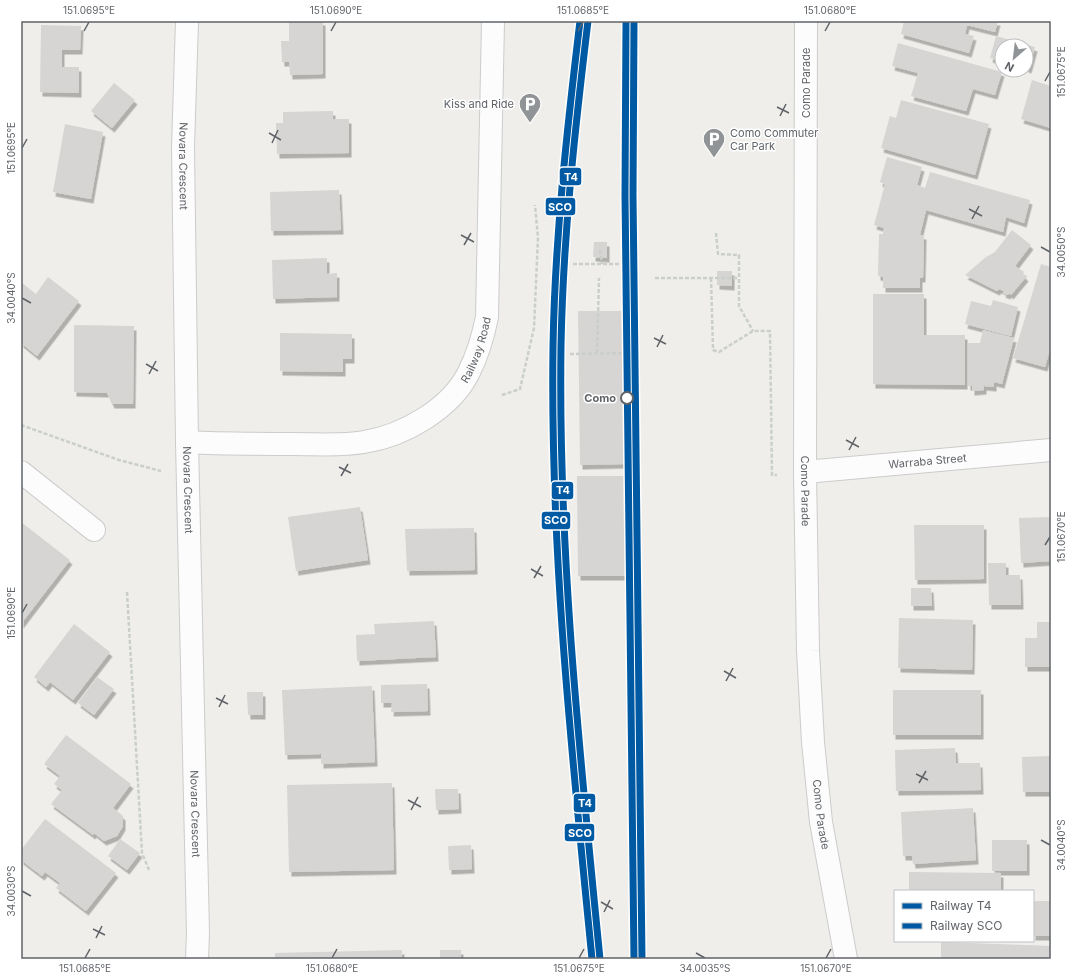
<svg xmlns="http://www.w3.org/2000/svg" width="1072" height="980" font-family="Inter,sans-serif">
<defs>
<filter id="shadow"><feDropShadow dx="2.5" dy="4.5" stdDeviation="0" flood-color="#0004"/></filter>
</defs>
<rect width="100%" height="100%" fill="#efeeea"/>
<g fill="#d6d5d3" filter="url(#shadow)">
<path d="M289,21H323V74L290,75L289,62H282L281,41H289Z"/>
<path d="M904,21H998L995,32L967,25L965,34L974,36L969,53L901,34Z"/>
<path d="M41,25L81,26L80,50H62V67H79V93L40,92Z"/>
<path d="M996,36L1035,47L1029,69L1026,68V46H1002V61L990,58Z"/>
<path d="M898,43L1002,72L995,95L973,89L966,111L911,96L918,73L892,66Z"/>
<path d="M1032,80L1051,86V128L1021,119Z"/>
<path d="M114,83L135,100L112,128L91,111Z"/>
<path d="M901,100L989,124L975,175L881,148L890,116L896,118Z"/>
<path d="M333,111V119H349V153L277,154L276,123H283V112Z"/>
<path d="M65,124L103,132L91,199L53,192Z"/>
<path d="M887,157L922,167L917,185L925,188L930,172L1030,200L1024,223L1006,217L1003,232L926,210L920,235H924L923,278H920V288H883V277L878,276L879,234H883L884,228L874,225L885,184L880,182Z"/>
<path d="M339,190L341,230L271,231L270,192Z"/>
<path d="M1012,230L1031,245L1015,266L1024,272L1023,274L1026,277L1011,295L1009,293L1008,295L1003,293L1004,291L999,289L997,291L965,275L986,257L995,252Z"/>
<path d="M594,242H607V258L593,257Z"/>
<path d="M327,258V274L337,273V297L273,299L272,260Z"/>
<path d="M1041,264L1051,267V346L1045,367L1013,358Z"/>
<path d="M717,271H732V286L717,285Z"/>
<path d="M48,277L79,301L37,356L21,343V282L36,294Z"/>
<path d="M873,294H924V335H965V385L873,384Z"/>
<path d="M993,300L1018,307L1011,336L965,324L971,301L991,306Z"/>
<path d="M578,311H623L624,464L580,465Z"/>
<path d="M74,325L134,326L133,404H112L107,393L74,392Z"/>
<path d="M983,330L1014,338L1002,384L994,382V387L984,386V390L972,391V386H968V343H980Z"/>
<path d="M280,333L352,334V359H343V372L280,371Z"/>
<path d="M577,476H626L627,576H578Z"/>
<path d="M360,507L368,560L296,571L288,517Z"/>
<path d="M1051,517V561L1021,563L1019,518Z"/>
<path d="M21,522L70,560L21,624Z"/>
<path d="M914,525H984V579L915,580Z"/>
<path d="M474,528L475,570L407,571L405,529Z"/>
<path d="M988,563H1006V575H1020L1021,605H989Z"/>
<path d="M911,588H931L932,606H911Z"/>
<path d="M899,618L973,620L972,670L898,668Z"/>
<path d="M434,621L436,657L357,661L356,635L375,634L374,624Z"/>
<path d="M1037,622H1051L1050,667H1025V638H1037Z"/>
<path d="M74,624L110,652L73,700L50,682L46,687L34,677Z"/>
<path d="M97,677L114,689L94,715L78,703Z"/>
<path d="M427,684L428,711L391,712L392,703H381V685Z"/>
<path d="M372,686L375,762L321,764V754L285,755L282,690Z"/>
<rect x="893" y="690" width="88" height="45"/>
<path d="M247,692H263V715H248Z"/>
<path d="M66,735L131,784L113,808L123,816V826L117,836L104,841L94,833L93,835L51,804L62,790L54,784L60,776L44,764Z"/>
<path d="M955,748L956,763H980L981,790L896,791L895,750Z"/>
<path d="M1051,756V792H1023L1022,757Z"/>
<path d="M392,783L394,870L289,872L287,785Z"/>
<path d="M435,789H458L459,809L436,810Z"/>
<path d="M973,808L976,860L913,864L912,856H903L901,812Z"/>
<path d="M45,819L116,873L86,911L56,888L60,883L45,872L42,876L21,860V850Z"/>
<path d="M120,839L140,853L127,870L108,856Z"/>
<rect x="992" y="840" width="35" height="31"/>
<path d="M471,845L472,869L449,870L448,846Z"/>
<path d="M909,872L1001,873V891H909Z"/>
<rect x="1033" y="901" width="18" height="35"/>
<path d="M941,942L1051,946V959H941Z"/>
<path d="M402,950V959H275V953Z"/>
<rect x="440" y="950" width="21" height="9"/>
</g>
<g fill="none" stroke-linecap="round" stroke-linejoin="round">
<g stroke="#cbcccc" stroke-width="24">
<g id="minor">
<path id="s1" d="M806,21L805,472L808,651L813,742L821,822L846,959"/>
<path d="M21,472L94,530"/>
<path id="s2" d="M805,472L1051,450"/>
</g>
</g>
<g stroke="#cbcccc" stroke-width="24">
<g id="tertiary">
<path id="s3" d="M187,21L183,147L187,442L198,933L197,959"/>
<path id="s4" d="M187,442C223,444 258,444 294,444C317,444 341,446 364,442C403,436 451,409 469,372C478,354 483,337 487,317L493,21"/>
</g>
</g>
<g stroke="#cacfcc" stroke-width="2.5" stroke-dasharray="4 2" stroke-linecap="butt">
<path d="M716,233L718,254L739,255V306L753,331"/>
<path d="M600,250L602,264"/>
<path d="M573,264H626"/>
<path d="M655,278H739"/>
<path d="M711,278L713,350L719,352L753,331H770L772,475H777"/>
<path d="M597,353L599,278"/>
<path d="M570,354L627,353"/>
<path d="M502,395L520,389L534,328L538,238L535,205"/>
<path d="M21,425L119,460L161,471"/>
<path d="M127,592L142,853L149,870"/>
</g>
<use href="#minor" stroke="#fdfcfc" stroke-width="22"/>
<use href="#tertiary" stroke="#fdfcfc" stroke-width="22"/>
<g stroke="#fff" stroke-width="10">
<g id="rail-1">
<path d="M588,21C575,129 563,237 561,346C558,551 580,755 600,959"/>
<path d="M634,21L633,195L642,959"/>
</g>
</g>
<g stroke="#fff" stroke-width="10">
<g id="rail-2">
<path d="M580,21C567,129 555,237 553,346C550,551 572,755 592,959"/>
<path d="M626,21L625,195L634,959"/>
</g>
</g>
<use href="#rail-1" stroke="#005aa3" stroke-width="7"/>
<use href="#rail-2" stroke="#005aa3" stroke-width="7"/>
</g>
<path fill="none" stroke="#5f6368" stroke-width="1.5" d="M84,31L89,22M331,31L336,22M578,31L583,22M825,31L830,22M1045,81L1050,72M777,107L789,113M780,116L786,104M269,133L281,140M272,143L278,130M22,148L27,139M969,209L982,216M972,219L979,206M461,235L474,242M464,245L471,233M1041,247L1050,252M22,298L31,303M654,338L666,344M657,347L663,335M146,364L158,371M149,374L156,361M846,440L859,447M849,450L856,437M339,467L351,473M341,476L348,464M1045,545L1050,537M531,569L543,576M534,578L541,566M22,613L27,604M724,671L736,678M726,681L733,668M216,698L228,704M219,707L225,695M916,774L928,780M919,783L926,771M408,800L421,807M411,810L418,797M1041,840L1050,845M22,891L31,896M601,902L613,909M604,912L610,900M93,929L105,935M96,938L102,926M696,953L705,958M85,958L90,949M332,958L337,949M579,958L584,949M826,958L831,949"/>
<defs>
<g id="parking-pin" transform="scale(1.15)"><path d="M0 17L-7.5 6A9.5 9.5 0 1 1 7.5 6Z" fill="#919496" stroke="#fff"/><path d="M-3.5-5.5H1a3.5 3.5 0 0 1 0 7H-1V5.5H-3.5ZM-1-3.4V-.6H.8a1.4 1.4 0 0 0 0-2.8Z" fill="#fff"/></g>
</defs>
<g fill-rule="evenodd">
<use href="#parking-pin" x="530" y="104"/>
<use href="#parking-pin" x="714" y="139"/>
</g>
<circle fill="#fff" stroke="#5f6368" stroke-width="2" cx="627" cy="398" r="6"/>
<g text-anchor="middle" stroke-width="3" stroke-linejoin="round" paint-order="stroke">
<g font-size="11" fill="#5f6368" stroke="#fff">
<text transform="translate(806 83) rotate(-90)" y="4">Como Parade</text>
<text dy="4" stroke="none"><textPath href="#s3" startOffset="145">Novara Crescent</textPath></text>
<text dy="4" stroke="none"><textPath href="#s4" startOffset="331">Railway Road</textPath></text>
<text dy="4" stroke="none"><textPath href="#s2" startOffset="123">Warraba Street</textPath></text>
<text dy="4" stroke="none"><textPath href="#s3" startOffset="469">Novara Crescent</textPath></text>
<text dy="4" stroke="none"><textPath href="#s1" startOffset="470">Como Parade</textPath></text>
<text dy="4" stroke="none"><textPath href="#s3" startOffset="793">Novara Crescent</textPath></text>
<text dy="4" stroke="none"><textPath href="#s1" startOffset="794">Como Parade</textPath></text>
</g>
<g font-size="11" fill="#5f6368" stroke="#fff" text-anchor="end">
<text x="514" y="108">Kiss and Ride</text>
<text x="730" y="137" text-anchor="start">Como Commuter<tspan x="730" dy="13">Car Park</tspan></text>
</g>
<g font-size="11" font-weight="bold" fill="#5f6368" stroke="#fff" text-anchor="end">
<text x="616" y="402">Como</text>
</g>
</g>
<g stroke="#fff" stroke-width="1.5">
<rect x="559" y="167" width="23" height="19" rx="4" fill="#005aa3"/>
<rect x="545" y="197" width="31" height="19" rx="4" fill="#005aa3"/>
<rect x="551" y="481" width="23" height="19" rx="4" fill="#005aa3"/>
<rect x="541" y="511" width="30" height="19" rx="4" fill="#005aa3"/>
<rect x="573" y="793" width="23" height="20" rx="4" fill="#005aa3"/>
<rect x="564" y="823" width="31" height="19" rx="4" fill="#005aa3"/>
</g>
<g font-size="11" text-anchor="middle" font-weight="bold" fill="#fff">
<text x="571" y="181">T4</text>
<text x="560" y="211">SCO</text>
<text x="563" y="494">T4</text>
<text x="556" y="524">SCO</text>
<text x="585" y="807">T4</text>
<text x="580" y="837">SCO</text>
</g>
<rect width="1072" height="980" fill="none" stroke="#ffffff" stroke-width="44"/>
<rect x="894" y="890" width="140" height="52" fill="#ffffff" stroke="#bfc1c3"/>
<rect x="902" y="903" width="20" height="6" fill="#005aa3" stroke="#bfc1c3"/>
<text x="930" y="910" font-size="12" fill="#5f6368">Railway T4</text>
<rect x="902" y="923" width="20" height="6" fill="#005aa3" stroke="#bfc1c3"/>
<text x="930" y="930" font-size="12" fill="#5f6368">Railway SCO</text>
<g transform="translate(1014 58) rotate(208)"><circle r="19" fill="#ffffff" stroke="#bfc1c3"/>
<path d="M0-3L7 15L0 10L-7 15Z" fill="#919496"/>
<text y="-6" font-size="11" font-weight="bold" text-anchor="middle" fill="#5f6368">N</text>
</g>
<rect x="22" y="22" width="1028" height="936" fill="none" stroke="#5f6368" stroke-width="1.5"/>
<g font-size="10" text-anchor="middle" fill="#5f6368">
<text x="89" y="14">151.0695°E</text>
<text x="336" y="14">151.0690°E</text>
<text x="583" y="14">151.0685°E</text>
<text x="830" y="14">151.0680°E</text>
<text transform="translate(1061 72) rotate(-90)" y="4">151.0675°E</text>
<text transform="translate(11 148) rotate(-90)" y="4">151.0695°E</text>
<text transform="translate(1061 252) rotate(-90)" y="4">34.0050°S</text>
<text transform="translate(11 298) rotate(-90)" y="4">34.0040°S</text>
<text transform="translate(1061 537) rotate(-90)" y="4">151.0670°E</text>
<text transform="translate(11 613) rotate(-90)" y="4">151.0690°E</text>
<text transform="translate(1061 845) rotate(-90)" y="4">34.0040°S</text>
<text transform="translate(11 891) rotate(-90)" y="4">34.0030°S</text>
<text x="85" y="972">151.0685°E</text>
<text x="332" y="972">151.0680°E</text>
<text x="579" y="972">151.0675°E</text>
<text x="705" y="972">34.0035°S</text>
<text x="826" y="972">151.0670°E</text>
</g>
</svg>
